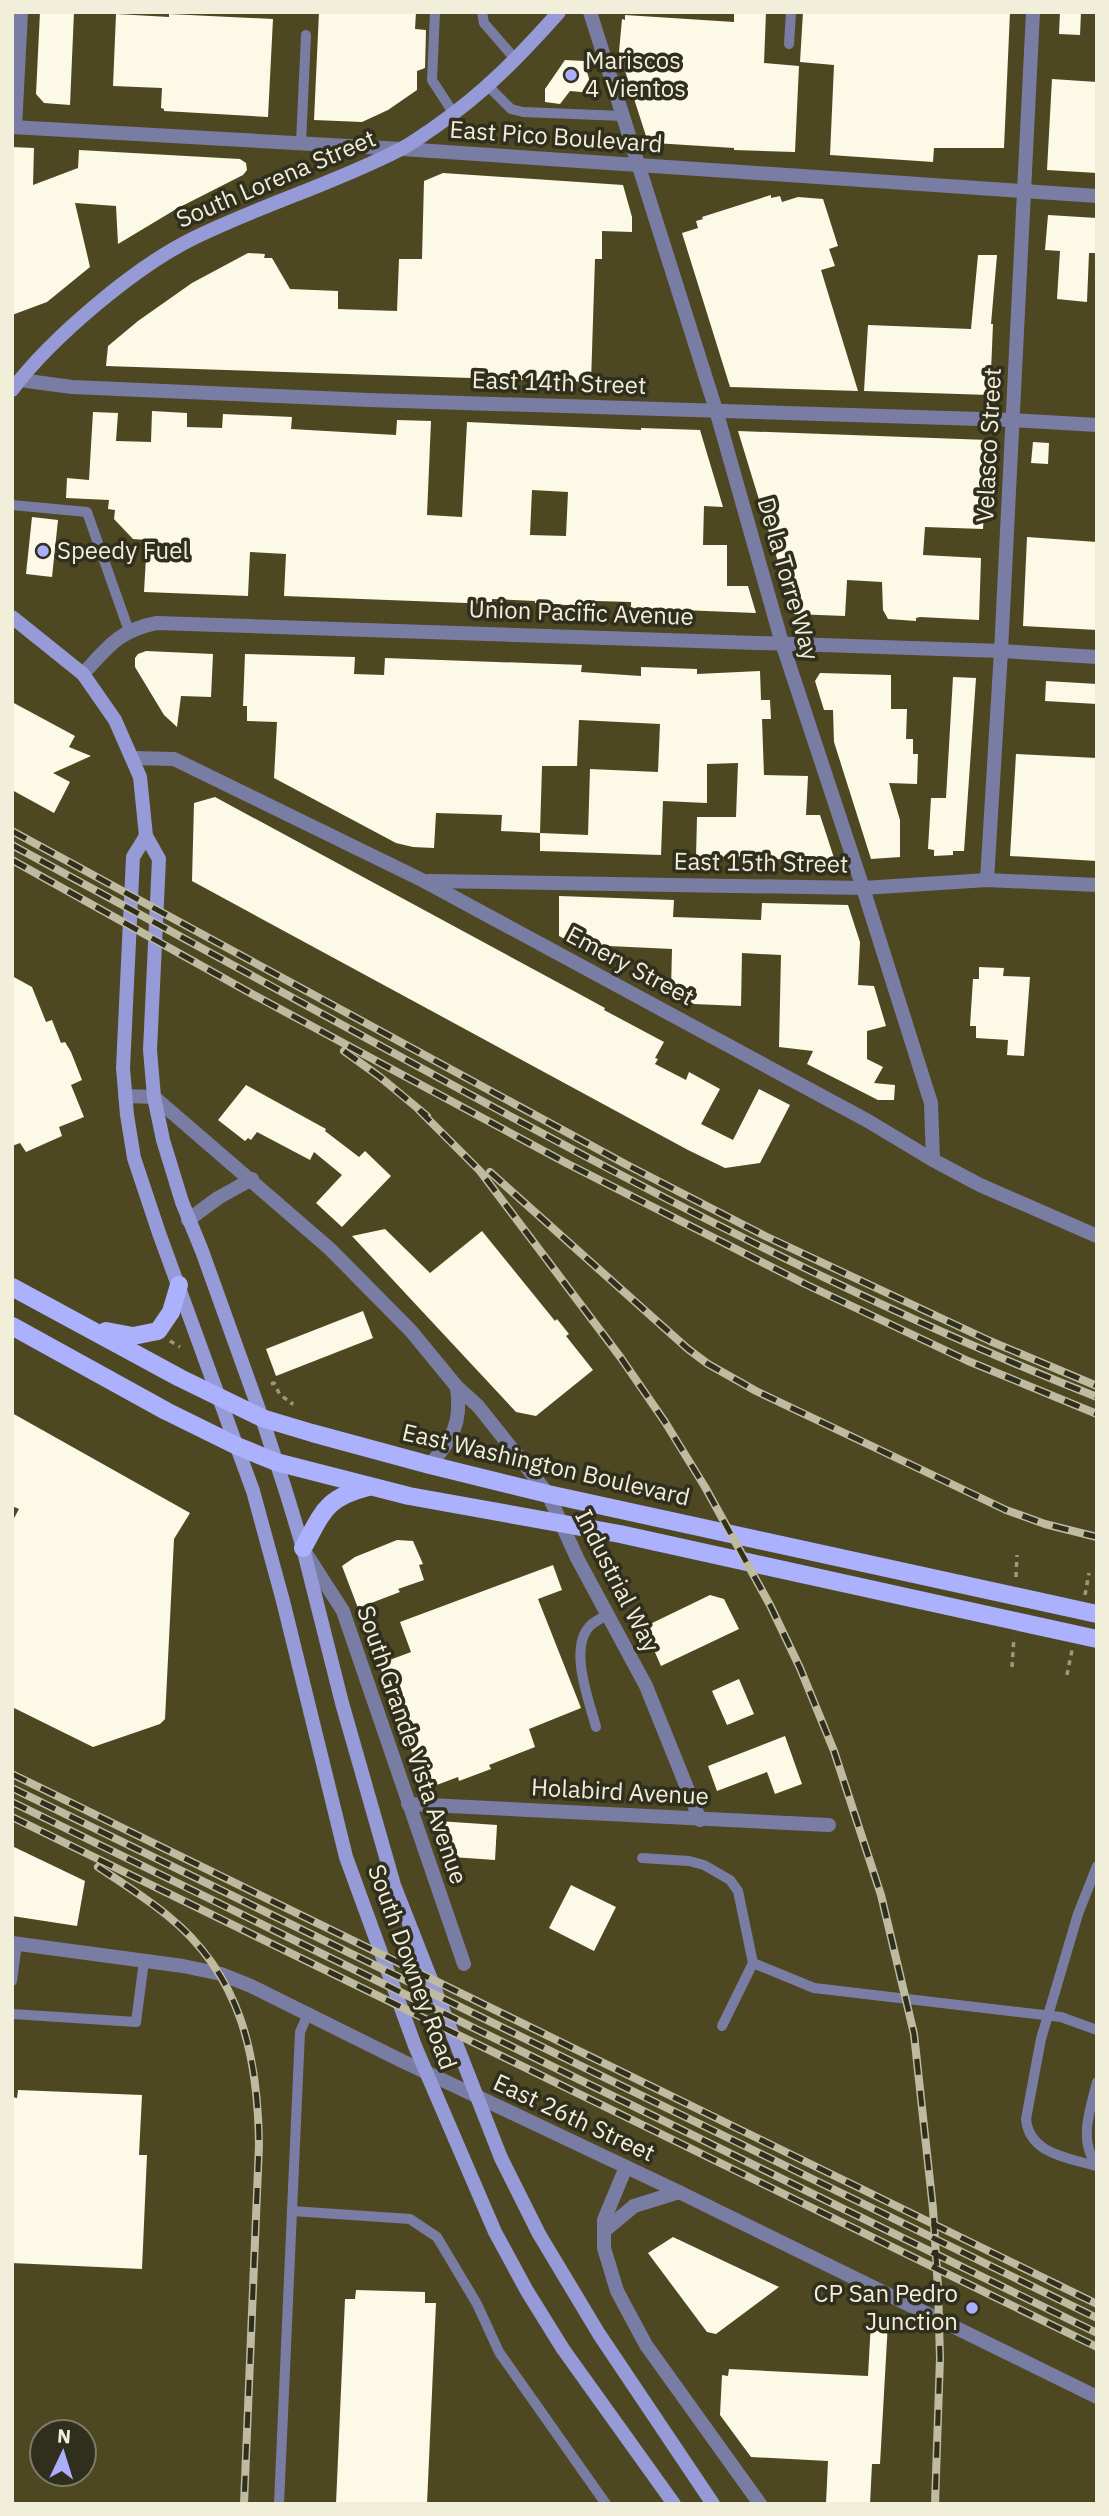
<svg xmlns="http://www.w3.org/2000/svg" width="1109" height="2516" font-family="'IBM Plex Sans',sans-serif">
<rect width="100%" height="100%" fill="#4e4822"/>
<g fill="#fcf9e6" fill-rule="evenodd">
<path d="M40,12H74L70,105L44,103L36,94Z"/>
<path d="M319,12H416L415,29L426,30L425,68L417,71V90L388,110L362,122L314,120Z"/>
<path d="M734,12H766L764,63L799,66L795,152L734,150V148L654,143L646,136L619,52L622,19L625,20V15L734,22Z"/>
<path d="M803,12H1010L1004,148H934L933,162L830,155L834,65L800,62Z"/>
<path d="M1060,12H1081L1080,35L1059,34Z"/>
<path d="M116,14L169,17V14L273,19L268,117L164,111V109L161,108L162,88L113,86Z"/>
<path d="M565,60L584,61L593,93L570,91L560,104L545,102V89Z"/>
<path d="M1052,79L1097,82V173L1047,170Z"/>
<path d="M12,147L34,148L33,185L78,168L79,150L240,159L246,163L247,170L243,175L178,208L118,244L116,206L75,203L90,267L47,302L12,315Z"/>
<path d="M443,173L623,185L632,217V232L602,231V259H595L591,382L106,366L108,346L138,321L192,283L248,253L265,254L264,258H272L290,289L338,291V309L397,311L399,259H422L424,181Z"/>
<path d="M771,195V198L780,196L782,202L798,197L823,199L838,246L829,249L835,266L821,270L858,391L730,387L682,233L698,228L696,221L703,219L702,217Z"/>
<path d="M1048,215L1097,218V253H1089L1087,302L1057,299L1060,251L1045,250Z"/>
<path d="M978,255H997L991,324H993L990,395L864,391L868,325L971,329Z"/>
<path d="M152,411L187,413V427L222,428L223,414L292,417L291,429L396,435L397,420L431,421L427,515L462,517L467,422L641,430V428L700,430L723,507L704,506L703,545H727V586H748L756,613L631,608V602L596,601V607L535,603V601L492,599V604L284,596L286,554L250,552L248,596L144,592L147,540L133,539L114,519L115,510L108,509L109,500L66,498L67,478L89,480L93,412L118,413L116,441L151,442ZM532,490L568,492L566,536L530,535Z"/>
<path d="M738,431L988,440L983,529L925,527L923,555L981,558L979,620L920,617L916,618V621L888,619L883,610L882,582L847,580L845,616L794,614Z"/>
<path d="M1033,442L1049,443L1048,464L1031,463Z"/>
<path d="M32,517L58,520L52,577L26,574Z"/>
<path d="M1027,537L1097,542V630L1023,626Z"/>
<path d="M146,651L213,654L211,697L181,696L177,727L164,715L135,667V658L138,654Z"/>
<path d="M245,654L355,657L354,674L384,675L385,658L582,665L581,672L641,676V667L697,669V674L760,671L761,700H770L771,719H762L764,775L808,776L806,815H820L835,861L775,859V856L696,857L697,817H736L738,763L707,764V803L663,801L661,855L540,851V833L588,835L590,769L658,772L660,724L579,720L577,766H542L540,833L501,831L502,815L436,813L434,848L413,847L396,843L274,778L277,722L247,721V706H243Z"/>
<path d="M820,673L891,675V709H907L906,739H913V754H918L917,784L889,783L900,820V857L871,859L834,742L833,710H824L815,681Z"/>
<path d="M953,677L976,678L964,851H953V855L934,856V850L928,849L931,798H946Z"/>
<path d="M1046,681L1097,684V704L1045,701Z"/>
<path d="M12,702L75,736L69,747L91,756L53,773L70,782L54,813L12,790Z"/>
<path d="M1016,754L1097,758V861L1010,856Z"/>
<path d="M215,797L583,996L605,1008L604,1010L664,1042L655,1058L658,1059L655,1064L686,1080L689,1072L720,1089L701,1124L733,1140L759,1089L790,1105L760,1163L725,1168L688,1150L192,881L194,803Z"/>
<path d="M559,896L674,900L673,917L761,920L762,903L848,905L860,942L858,985L874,986L886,1026L867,1031V1059L883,1067L874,1083L895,1085L894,1100H878L807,1064L813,1051L779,1047L781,955L742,953L741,1006L694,1004L671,990L672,949L587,945L584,949L559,936Z"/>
<path d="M979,967L1004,968L1003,976L1030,977L1024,1056L1007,1055L1008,1040L976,1038V1026H970L973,979H979Z"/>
<path d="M12,976L32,987L46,1022L52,1020L61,1043L65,1042L71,1052L82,1080L71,1085L84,1117L59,1127L62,1136L26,1152L20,1143L12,1146Z"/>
<path d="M246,1085L326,1129L325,1131L359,1157L365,1151L391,1176L342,1227L316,1203L342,1175L314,1152L310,1160L257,1132L251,1140L248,1138L245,1141L218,1120Z"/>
<path d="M385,1229L430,1273L482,1231L555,1321L557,1319L569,1334L566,1336L593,1370L536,1416L516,1412L352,1236Z"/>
<path d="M363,1311L373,1338L276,1376L266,1349Z"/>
<path d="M12,1413L190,1513L174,1539L165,1719L160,1724L93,1747L12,1707V1522L19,1509L12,1506Z"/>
<path d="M397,1540L413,1541L423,1564L419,1565L424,1580L398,1589L400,1592L358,1608L342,1566L355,1557Z"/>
<path d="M553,1565L562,1590L538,1599L581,1708L529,1729L535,1747L489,1765L491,1769L459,1781L458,1777L426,1789L379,1664L411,1652L400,1622Z"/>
<path d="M710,1595L724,1599L739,1629L661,1666L644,1627Z"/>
<path d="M739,1679L754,1714L727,1725L712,1691Z"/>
<path d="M785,1736L802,1784L775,1794L767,1772L717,1791L708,1766Z"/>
<path d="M438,1821L497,1825L495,1860L452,1857Z"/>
<path d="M12,1846L85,1881L77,1926L12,1916Z"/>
<path d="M571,1885L616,1907L594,1951L549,1928Z"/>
<path d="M18,2090L142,2095L139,2155H147L142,2269L12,2263V2097L17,2098Z"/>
<path d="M673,2237L779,2287L716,2334L707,2332L648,2253Z"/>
<path d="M356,2290L425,2292V2303H436L427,2504H336L345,2299H355Z"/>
<path d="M871,2321L888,2322L880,2464H872L870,2504H826L828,2461L751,2457L720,2415L722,2375L728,2376L729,2369L868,2376Z"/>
</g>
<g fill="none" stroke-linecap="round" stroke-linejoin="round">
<g stroke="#9e997c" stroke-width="3.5" stroke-dasharray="5 5" stroke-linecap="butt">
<path d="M170,1341L180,1347"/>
<path d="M271,1384L274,1383L280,1395L292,1403L291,1405"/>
<path d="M1016,1577L1017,1555"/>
<path d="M1085,1595L1089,1573"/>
<path d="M1012,1667L1014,1637"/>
<path d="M1067,1675L1072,1650"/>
</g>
<g stroke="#7a7da3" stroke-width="10">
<path d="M435,12L432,80L454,114"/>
<path d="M482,12L484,23L516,60"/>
<path d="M789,44L791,12"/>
<path d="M488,86L511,109L523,112L623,116"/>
<path d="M301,143L306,35"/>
<path d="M12,505L87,512L129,631"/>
<path d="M596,1727C589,1700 569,1650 589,1627C593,1622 600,1619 607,1615"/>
<path d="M642,1858L689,1861L704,1865L730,1880L738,1891L753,1963L722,2026"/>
<path d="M753,1963L814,1988L1061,2017L1097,2030"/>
<path d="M12,1981L17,1943"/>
<path d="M12,2014L136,2022L144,1961"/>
<path d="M1097,2082C1090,2111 1078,2140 1097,2166"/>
<path d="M1096,2166C1069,2158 1029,2154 1026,2119L1041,2039L1078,1914L1097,1866"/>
<path d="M292,2211L300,2032L308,2014"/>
<path d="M279,2504L292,2211L410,2219L437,2237L477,2304L499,2352L606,2504"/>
</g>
<g stroke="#7a7da3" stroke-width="14">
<path d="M590,12L716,410L782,643L863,888L931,1103L933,1160"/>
<path d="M12,127L402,149L1097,196"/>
<path d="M15,127L21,12"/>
<path d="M20,380L72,387L369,400L1013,420L1097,425"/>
<path d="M133,758L174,759L424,881L868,1121L933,1160L980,1185L1097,1236"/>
<path d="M987,880L1001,651L1033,12"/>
<path d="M429,881L863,888L987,880L1097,885"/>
<path d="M125,1096L154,1097L330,1249L411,1331L457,1387L478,1406L548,1494L577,1558L646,1686L700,1820"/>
<path d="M188,1220L218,1198L252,1179"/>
<path d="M430,1465C453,1437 462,1424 457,1387"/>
<path d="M305,1552L343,1611L464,1964"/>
<path d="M408,1804L829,1825"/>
<path d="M626,2167L604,2220V2248L617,2291L646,2345L760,2504"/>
</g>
<g stroke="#7a7da3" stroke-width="14">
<path d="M83,674C108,647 119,630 157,623L1001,651L1097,657"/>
<path d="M12,1943L183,1966L221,1974L251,1986L400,2060L679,2192L1097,2397"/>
<path d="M604,2231L634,2206L679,2192"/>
</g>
<g stroke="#969ad6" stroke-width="14">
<path d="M12,390C51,338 136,266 194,238C261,205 333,184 399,150C412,144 423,135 435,127C484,93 519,57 559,12"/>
<path d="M12,617L83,674L115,720L140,777L146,836L159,859L150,1050L154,1097L163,1140L182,1202L202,1251L262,1418L287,1495L303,1548L342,1703L394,1885L501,2158L539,2234L599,2334L713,2504"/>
<path d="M146,836L133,857L123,1068L127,1115L134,1158L159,1233L253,1491L283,1601L346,1857L415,2046L495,2232L527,2291L563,2349L674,2504"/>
</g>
<g stroke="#acb1fd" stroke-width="18">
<path d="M12,1287L180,1378L262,1418L312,1433L430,1465L548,1494L1097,1614"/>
<path d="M12,1326L166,1411L237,1446L276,1462L409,1496L620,1534L1097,1639"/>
<path d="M106,1331L133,1336L158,1331L171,1312L179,1285"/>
<path d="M303,1548C323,1512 325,1498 368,1487"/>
</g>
<g stroke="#bfbba0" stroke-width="8">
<g id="rail">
<path d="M12,831L627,1165L765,1236L990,1341L1097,1386"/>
<path d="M12,845C145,917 277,989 410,1062C634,1184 858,1303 1097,1397"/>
<path d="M12,860L252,994L568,1164L805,1284L968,1361L1097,1414"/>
<path d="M344,1051L380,1077L427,1116"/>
<path d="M419,1110L480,1171L621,1358L665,1422L705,1487L770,1605L800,1668L834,1751L881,1895L914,2034L933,2209L938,2288L940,2358L935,2504"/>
<path d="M490,1172L688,1349L708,1364L756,1391L1006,1510L1045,1524L1097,1537"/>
<path d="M12,1774L1097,2304"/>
<path d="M12,1788L1097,2318"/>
<path d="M12,1802L1097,2333"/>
<path d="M12,1817L1097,2347"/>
<path d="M98,1867C122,1883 146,1898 168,1916C241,1975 258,2056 259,2145L244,2504"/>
</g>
</g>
<use href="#rail" stroke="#302e1d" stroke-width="5" stroke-dasharray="16" stroke-linecap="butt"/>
</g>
<g fill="#abaffb" stroke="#302e1d" stroke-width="2.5">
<circle cx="571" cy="75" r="7"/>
<circle cx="43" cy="551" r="7"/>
<circle cx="972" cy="2308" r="7"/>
</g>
<g text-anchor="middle" stroke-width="7" stroke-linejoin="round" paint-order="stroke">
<g font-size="24" fill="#f1eed9" stroke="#302e1d" text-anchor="start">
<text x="585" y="69">Mariscos<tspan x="585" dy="28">4 Vientos</tspan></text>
<text x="57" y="559">Speedy Fuel</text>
<text x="958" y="2302" text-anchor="end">CP San Pedro<tspan x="958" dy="28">Junction</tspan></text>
</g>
<g font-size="24" fill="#f1eed9" stroke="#302e1d">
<text transform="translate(556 137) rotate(4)" y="8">East Pico Boulevard</text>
<text transform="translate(276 179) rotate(-23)" y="8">South Lorena Street</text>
<text transform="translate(559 383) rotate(2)" y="8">East 14th Street</text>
<text transform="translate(989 445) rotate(-87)" y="8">Velasco Street</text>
<text transform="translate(788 579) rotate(74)" y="8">De la Torre Way</text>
<text transform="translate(581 613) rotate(2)" y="8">Union Pacific Avenue</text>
<text transform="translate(761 863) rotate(1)" y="8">East 15th Street</text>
<text transform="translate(630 966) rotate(28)" y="8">Emery Street</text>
<text transform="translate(546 1465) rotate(13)" y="8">East Washington Boulevard</text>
<text transform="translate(617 1581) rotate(63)" y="8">Industrial Way</text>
<text transform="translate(412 1745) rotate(71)" y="8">South Grande Vista Avenue</text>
<text transform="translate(620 1792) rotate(3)" y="8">Holabird Avenue</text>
<text transform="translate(412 1967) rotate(70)" y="8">South Downey Road</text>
<text transform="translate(574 2118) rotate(25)" y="8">East 26th Street</text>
</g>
</g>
<rect width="1109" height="2516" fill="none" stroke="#f1eed9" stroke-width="28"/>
<g transform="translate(63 2453) rotate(4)"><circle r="33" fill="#302e1d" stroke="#7d7b68" stroke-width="2"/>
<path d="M0-5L12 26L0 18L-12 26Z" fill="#abaffb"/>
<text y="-10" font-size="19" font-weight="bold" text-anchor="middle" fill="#f1eed9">N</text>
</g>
</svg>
